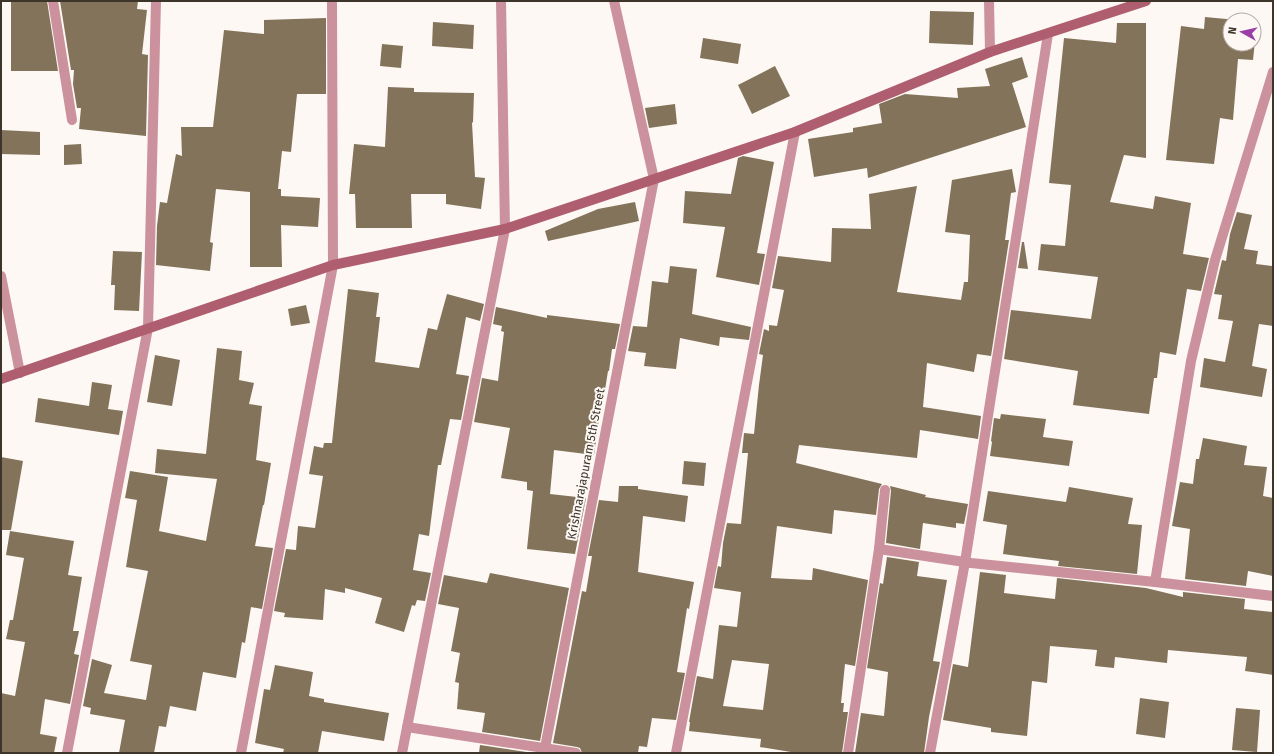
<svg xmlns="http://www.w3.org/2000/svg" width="1274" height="754" font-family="'Fira Sans',sans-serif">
<rect width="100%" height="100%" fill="#fdf8f3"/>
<g fill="#82735a" fill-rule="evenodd">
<path d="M11,1H47L58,71H11Z"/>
<path d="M60,1H138L137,9L147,10L142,54L148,55L146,136L79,129L81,108H77L73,84L74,70H71Z"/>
<path d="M930,11L974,12L973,45L929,43Z"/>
<path d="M1205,17L1237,20H1230V44H1254V22H1257L1253,60L1238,59L1233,120L1220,118L1214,164L1166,160L1181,26L1204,29Z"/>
<path d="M326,18V94H297L291,152L282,151L278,189H281V196L320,198L318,227L281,225L282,267H250V192L216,189L210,242L213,243L210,271L156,265L157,226L160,202L167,203L176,154L182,156L181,127H213L224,30L264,34V20Z"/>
<path d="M433,22L474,25L473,49L432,46Z"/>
<path d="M1117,23H1146V158L1124,155L1110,202L1153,209L1155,196L1191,203L1183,254L1209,258L1201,291L1187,289L1176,355L1160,352L1157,378H1154L1149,414L1073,405L1078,371L1004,359L1011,310L1091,319L1098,277L1038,270L1041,244L1065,246L1071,185L1049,183L1064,38L1116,43Z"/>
<path d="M703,38L741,44L738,64L700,58Z"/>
<path d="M382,44L403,46L401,68L380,66Z"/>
<path d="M1022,57L1028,77L1012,83L1026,127L868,178L867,168L814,177L808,139L853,132V128L882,123L879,104L905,94L958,98L957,88L990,86L985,69Z"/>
<path d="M775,66L790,96L752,114L738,85Z"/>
<path d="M388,87L414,88V92L474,93L473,122L472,123L475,177L485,178L481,209L446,204V194H411L412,228H356L355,194H349L354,144L385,147Z"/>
<path d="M675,104L677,124L649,128L645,108Z"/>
<path d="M1,130L40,132V155L1,154Z"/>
<path d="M81,144L82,164L64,165V145Z"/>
<path d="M743,156L774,162L757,253L765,254L759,285L716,277L725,227L683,223L685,191L731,194L738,158Z"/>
<path d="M1012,169L1016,192L1011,193L1005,240H1009L991,356L977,354L974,372L927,363L923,407L981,416L978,439L920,430L917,458L799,445L796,463L882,484L879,489L876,515L834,510L832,534L777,526L771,578L810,580H812L813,568L868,580L855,666L845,664L841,703H844L843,712H848L842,753H797L760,747L761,739L689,731L690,722H689L697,676L713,679L719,625L737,627L741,592L714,588L718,566L721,567L723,543L727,523L741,524L748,453H742L744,433L754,434L759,385L763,355L759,354L764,329L769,331V325L777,326L784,290L772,288L778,256L831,262L832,228L871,229L869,194L917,186L897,292L961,300L964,282H968L970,235L945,232L952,180ZM732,660L769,664L763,710L723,706Z"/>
<path d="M635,202L639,221L548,241L545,231L598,209Z"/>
<path d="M1237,212L1252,215L1244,249L1258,251L1256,264L1273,266V326L1259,324L1252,366L1267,369L1262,397L1200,387L1204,358L1225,362L1233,321L1218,319L1222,295L1214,294L1222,260L1226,261L1230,234Z"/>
<path d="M1022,242H1024L1028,269L1018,268Z"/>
<path d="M113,251L142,252L139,311L114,310L115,285H111Z"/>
<path d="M670,266L697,269L692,314L751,327L749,340L720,337L719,346L680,338L676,369L644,366L646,353L628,351L633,326L647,327L652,281L668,283Z"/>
<path d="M348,289L379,293L376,317H380L375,362L419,368L428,328L437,330L447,294L484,304L480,321L466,317L456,374L469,376L461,420L450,419L441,465H438L429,536L419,534L413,570L431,573L425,601L417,600L415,606L412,605L404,632L375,623L382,598L345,588V593L325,589L323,620L284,617L285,613L274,611L286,549L296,550L298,526L315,528L323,476L309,474L314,446L323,448L324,443H332Z"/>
<path d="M306,305L310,323L291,326L288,309Z"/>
<path d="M496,307L547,318V315L620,324L615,349H612L609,371H608L605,390H603L594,455L554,450L550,494L586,498L575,554L527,549L533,491L527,490V482L501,478L510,428L474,422L482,378L498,381L504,332L501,331L502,326L493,324Z"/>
<path d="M217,348L242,351L239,380L254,383L249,404L262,406L256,460L271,463L264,505H263L255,546L273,548L262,609L251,607L245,643L242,642L236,678L203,672L196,711L170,706L166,727L159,726L154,753H119L125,720L90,714L91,708L83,706L92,659L112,665L104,693L146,700L152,665L130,661L148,571L126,567L137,500L125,498L130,471L168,477L159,531L206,541L217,479L155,473L157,449L206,454Z"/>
<path d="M155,355L180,360L172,406L147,402Z"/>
<path d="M92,382L112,385L108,409L123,411L119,435L35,422L38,398L89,406Z"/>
<path d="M1001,414L1046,419L1043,437L1073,441L1069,466L990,456L992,442L991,441L994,418L1000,419Z"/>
<path d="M1203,438L1247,446L1244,465L1267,467L1263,496L1273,498V576L1248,571L1246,586L1185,579L1190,529L1172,526L1180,482L1193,484L1196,459H1199Z"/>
<path d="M1,457L23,461L11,530H1Z"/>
<path d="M684,461L706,463L704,486L682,484Z"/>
<path d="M619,486H638V489L688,496L685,522L643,516L638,572L694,582L689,609L687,608L677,672L685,673L676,720L652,718L647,747L639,746L638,753H582L580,748L577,747L553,743L582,591L586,592L592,556H588L599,500L618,502Z"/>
<path d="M890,486L926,495L925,497L968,504L964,524L956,523V528L923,523L920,549L886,543L891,491Z"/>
<path d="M1069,487L1133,498L1128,524L1142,525L1137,574L1058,566L1059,561L1003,554L1007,525L983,521L988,491L1066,502Z"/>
<path d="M10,531L74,541L68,575L82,577L73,631H79L74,654L79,655L70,704L45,699L40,734L57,737L54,753H1V693L15,696L25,642L6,639L10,620H13L24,558L6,555Z"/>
<path d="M887,557L919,562L917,576L947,580L933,661L940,662L929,717L924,753H855L861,713L884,716L888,672L867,668L880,583L883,584Z"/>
<path d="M980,572L1006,575L1004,593L1055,599L1057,578L1146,588L1183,597V592L1245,599L1244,609L1273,612V675L1245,671L1247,657L1168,650L1167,663L1115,657L1114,668L1095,666L1097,650L1050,646L1047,683L1032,681L1027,736L991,732V728L943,720L953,664L968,667Z"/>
<path d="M490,573L569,588L540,741L482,732L485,713L457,709L459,683L455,682L460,653L451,651L459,608L438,604L444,575L487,583Z"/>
<path d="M275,665L313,672L309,696L324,699V702L389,713L384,741L322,731L318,753H283L284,749L255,743L264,689L270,690Z"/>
<path d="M1140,698L1169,702L1165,738L1136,734Z"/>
<path d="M1236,708L1260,710L1257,752L1232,750Z"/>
<path d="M480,745L533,753H479Z"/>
</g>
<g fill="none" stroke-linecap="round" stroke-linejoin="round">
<g stroke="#cb919c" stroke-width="10">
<path d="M53,1L72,120"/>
<path d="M989,1L990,52"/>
<path d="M1273,72L1215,260L1191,361L1155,582L1273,596"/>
<path d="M1,276L20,373"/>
<path d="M879,549L971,563L1155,582"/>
<path d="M407,727L576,753"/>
<path d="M67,753L148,328L156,1"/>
<path d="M241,753L333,265L332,1"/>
<path d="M402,753L505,229L501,1"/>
<path d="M544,753L654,179L614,1"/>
<path d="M676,753L795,132"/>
<path d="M848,753L879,549L885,490"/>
<path d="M930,753L965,562L1048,34"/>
</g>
<path stroke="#af5e70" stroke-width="10" d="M1,379L333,265L505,229L795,132L990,52L1146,1"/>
</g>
<g text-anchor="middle" stroke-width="4" stroke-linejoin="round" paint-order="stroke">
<g font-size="12" fill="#3d342a" stroke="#fdf8f3">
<text transform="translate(586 464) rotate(-79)" y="4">Krishnarajapuram 5th Street</text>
</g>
</g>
<rect width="1274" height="754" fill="none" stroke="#3d342a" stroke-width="4"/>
<g transform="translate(1242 32) rotate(278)"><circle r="19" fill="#fdf8f3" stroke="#b0aaa3"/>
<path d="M0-3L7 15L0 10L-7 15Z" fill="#9a3ea9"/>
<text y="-6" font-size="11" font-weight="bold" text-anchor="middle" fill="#3d342a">N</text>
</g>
</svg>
